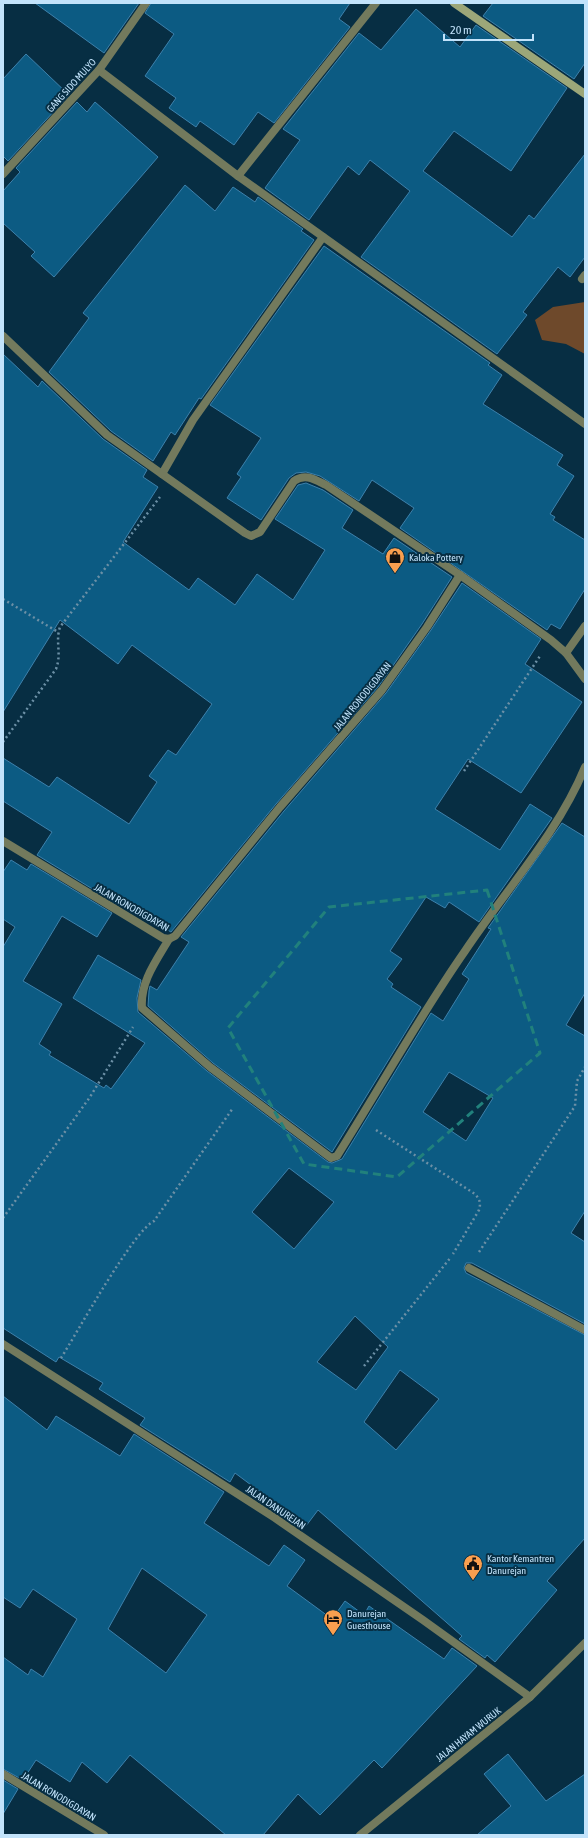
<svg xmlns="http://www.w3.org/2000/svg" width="588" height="1838" font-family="'Asap Condensed',sans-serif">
<rect width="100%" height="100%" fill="#072e43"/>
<path fill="#6e492b" d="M585,302V354L566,344L542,340L535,320L553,307Z"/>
<g fill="#0c5b83" stroke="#3d81ac" fill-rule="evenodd">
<path d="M35,3H139L104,53Z"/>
<path d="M151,3H350L339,19L350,27L274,123L258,112L234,145L200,121L196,127L169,108L176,98L145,76L174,34L145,13Z"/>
<path d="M493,3H585V63L574,79L483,16Z"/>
<path d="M416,9L460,47L476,25L567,88L511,171L454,131L423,171L512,237L529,215L534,219L585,154V257L570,277L558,267L523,312L527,315L497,354L361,257L410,191L370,160L359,175L348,166L309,220L265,188L300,140L283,129L359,33L381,50Z"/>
<path d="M26,54L69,95L8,161L3,156V79Z"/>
<path d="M77,102L87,112L95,102L158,157L54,277L31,256L35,252L3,223V191L20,172L16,168Z"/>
<path d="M185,185L215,211L233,187L255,202L258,197L303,229L301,231L314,240L201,399L199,398L175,435L171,432L153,461L111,431L49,372L89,318L83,313Z"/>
<path d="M324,246L490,363L488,365L502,375L483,404L563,455L557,465L574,476L550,514L555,517L553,520L585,540V589L560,629L551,624L547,630L400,528L414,508L372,480L359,501L320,476L306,472L296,473L289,478L261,520L227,498L241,477L237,474L261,438L210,405Z"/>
<path d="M3,354L38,387L42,381L103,439L147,470L143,477L158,487L123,542L189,590L198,578L235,605L257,574L293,600L325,550L275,519L298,485L306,483L323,490L353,510L342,528L383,554L394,538L452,577L422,624L378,687L276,804L171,932L119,902L117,904L37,855L52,832L3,801V758L49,787L57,777L129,824L157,782L149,776L168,750L176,755L212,704L132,645L118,664L60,620L3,712Z"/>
<path d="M462,583L541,639L525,664L582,702L521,793L468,759L435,809L500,850L530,804L552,818L479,922L449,902L445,908L426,897L390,951L402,959L387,979L393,984L391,987L421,1007L332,1152L213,1063L148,1006L149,991L150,986L157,990L189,942L181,937L284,811L386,693L431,630Z"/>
<path d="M562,823L585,837V993L566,1025L585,1036V1211L571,1233L585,1242V1324L472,1263H466L464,1268L466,1273L585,1335V1538L547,1581L557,1590L495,1662L487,1655L485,1658L459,1639L462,1636L318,1510L306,1526L235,1473L230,1482L140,1425L145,1418L99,1389L103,1383L59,1357L56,1362L3,1328V947L15,927L3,919V872L11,860L27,870L31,864L112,913L97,937L62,916L23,981L62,1004L39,1044L51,1052L49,1055L104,1088L106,1085L111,1089L145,1043L73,998L98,955L141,980L137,998L138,1012L207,1071L328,1162L332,1163L342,1159L431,1013L443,1021L469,979L462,974L491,929L488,928ZM449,1072L493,1098L466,1141L423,1112ZM289,1168L334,1202L294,1249L252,1212ZM355,1316L388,1347L356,1390L317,1362ZM400,1370L439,1399L396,1450L364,1422Z"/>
<path d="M3,1396L47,1430L56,1416L120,1456L134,1434L224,1492L204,1523L269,1566L284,1545L305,1560L287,1586L332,1619L345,1601L364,1615L369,1606L444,1659L452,1648L477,1666L382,1768L374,1760L320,1815L298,1794L263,1835H226L130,1755L107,1783L82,1762L70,1782L36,1760L23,1780L3,1769V1657L28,1675L31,1669L43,1677L77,1619L33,1589L20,1608L3,1597ZM142,1568L207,1615L166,1673L108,1629Z"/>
<path d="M508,1754L546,1801L585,1774V1835H477L511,1806L484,1774Z"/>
<path d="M3,1780L18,1789L3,1814Z"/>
</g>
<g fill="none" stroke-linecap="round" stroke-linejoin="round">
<g stroke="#6c90a6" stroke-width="2.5" stroke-dasharray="2 3" stroke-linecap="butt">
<path d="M3,599L58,632"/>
<path d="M3,742L56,669C62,653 55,642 60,627L160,497"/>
<path d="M464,771L540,656"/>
<path d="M376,1130L475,1194C480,1200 481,1203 479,1210L453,1254"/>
<path d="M3,1218L90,1097L133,1027"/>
<path d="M479,1252L575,1106L577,1081L585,1067"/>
<path d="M61,1358C77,1333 133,1231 154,1221L233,1108"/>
<path d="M364,1366L451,1257"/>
</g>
<g stroke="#737a5d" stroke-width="8">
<path d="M99,70L238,176L585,424"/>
<path d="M3,174L99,70L146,3"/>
<path d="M238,176L376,3"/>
<path d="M582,279L585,275"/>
<path d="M3,336L107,435L245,533L251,536L260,532L294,481C305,473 314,479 326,485L460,575L551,640L566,653L585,679"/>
<path d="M162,474L193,420L323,237"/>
<path d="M566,653L585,626"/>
<path d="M3,841L163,938L169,939L175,936L280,807L382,690L427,627L460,575"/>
<path d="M169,939C156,961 140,982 142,1008L210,1067L331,1158L337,1156C380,1088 419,1017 465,951C505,891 558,833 585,767"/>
<path d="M469,1268L585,1330"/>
<path d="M3,1344L275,1518L423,1620L530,1697"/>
<path d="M3,1774L104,1835"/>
</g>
<path stroke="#737a5d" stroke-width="8" d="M360,1835L530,1697L585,1643"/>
<path stroke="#9ca779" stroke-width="8" d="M454,3L585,94"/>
</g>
<path fill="none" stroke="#21817c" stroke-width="3" stroke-dasharray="8 5" stroke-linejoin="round" d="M487,890L540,1053L397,1177L304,1164L228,1028L329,907Z"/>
<defs>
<g id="shop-pin" transform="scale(1)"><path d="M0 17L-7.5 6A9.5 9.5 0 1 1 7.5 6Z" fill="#fa9f4f" stroke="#072e43"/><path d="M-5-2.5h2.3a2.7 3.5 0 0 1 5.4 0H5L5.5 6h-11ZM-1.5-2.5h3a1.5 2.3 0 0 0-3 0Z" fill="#111"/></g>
<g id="civic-pin" transform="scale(1)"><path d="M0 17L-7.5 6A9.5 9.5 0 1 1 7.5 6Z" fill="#fa9f4f" stroke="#072e43"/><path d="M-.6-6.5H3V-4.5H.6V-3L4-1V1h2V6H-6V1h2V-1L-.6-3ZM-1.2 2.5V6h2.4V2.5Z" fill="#111"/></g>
<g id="hotel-pin" transform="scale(1)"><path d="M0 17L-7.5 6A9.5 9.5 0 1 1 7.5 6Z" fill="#fa9f4f" stroke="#072e43"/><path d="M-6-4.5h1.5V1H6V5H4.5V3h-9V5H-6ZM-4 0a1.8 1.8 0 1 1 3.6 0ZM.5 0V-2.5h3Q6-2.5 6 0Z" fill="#111"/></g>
</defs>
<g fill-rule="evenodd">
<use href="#shop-pin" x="395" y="557"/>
<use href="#civic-pin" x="473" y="1564"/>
<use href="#hotel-pin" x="333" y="1619"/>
</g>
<g text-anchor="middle" stroke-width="4" stroke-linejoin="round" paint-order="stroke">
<g font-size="10" fill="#c2e3fb" stroke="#072e43">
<text transform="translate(71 85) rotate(-48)" y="4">GANG SIDO MULYO</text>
<text transform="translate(362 696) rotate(-51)" y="4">JALAN RONODIGDAYAN</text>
<text transform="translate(132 907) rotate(30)" y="4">JALAN RONODIGDAYAN</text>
<text transform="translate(276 1507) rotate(34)" y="4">JALAN DANUREJAN</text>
<text transform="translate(468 1734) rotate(-39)" y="4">JALAN HAYAM WURUK</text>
<text transform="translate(59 1796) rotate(31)" y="4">JALAN RONODIGDAYAN</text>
</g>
<g font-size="10" fill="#c2e3fb" stroke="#072e43" text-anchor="start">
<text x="409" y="561">Kaloka Pottery</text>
<text x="487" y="1562">Kantor Kemantren<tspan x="487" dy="12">Danurejan</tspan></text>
<text x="347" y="1617">Danurejan<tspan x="347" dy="12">Guesthouse</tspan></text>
</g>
</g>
<rect width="588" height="1838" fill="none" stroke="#c2e3fb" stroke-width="8"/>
<path d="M444 34v6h89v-6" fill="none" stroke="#c2e3fb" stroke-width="2"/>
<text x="450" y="34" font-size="12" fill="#c2e3fb" stroke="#072e43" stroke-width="3" paint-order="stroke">20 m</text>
</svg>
